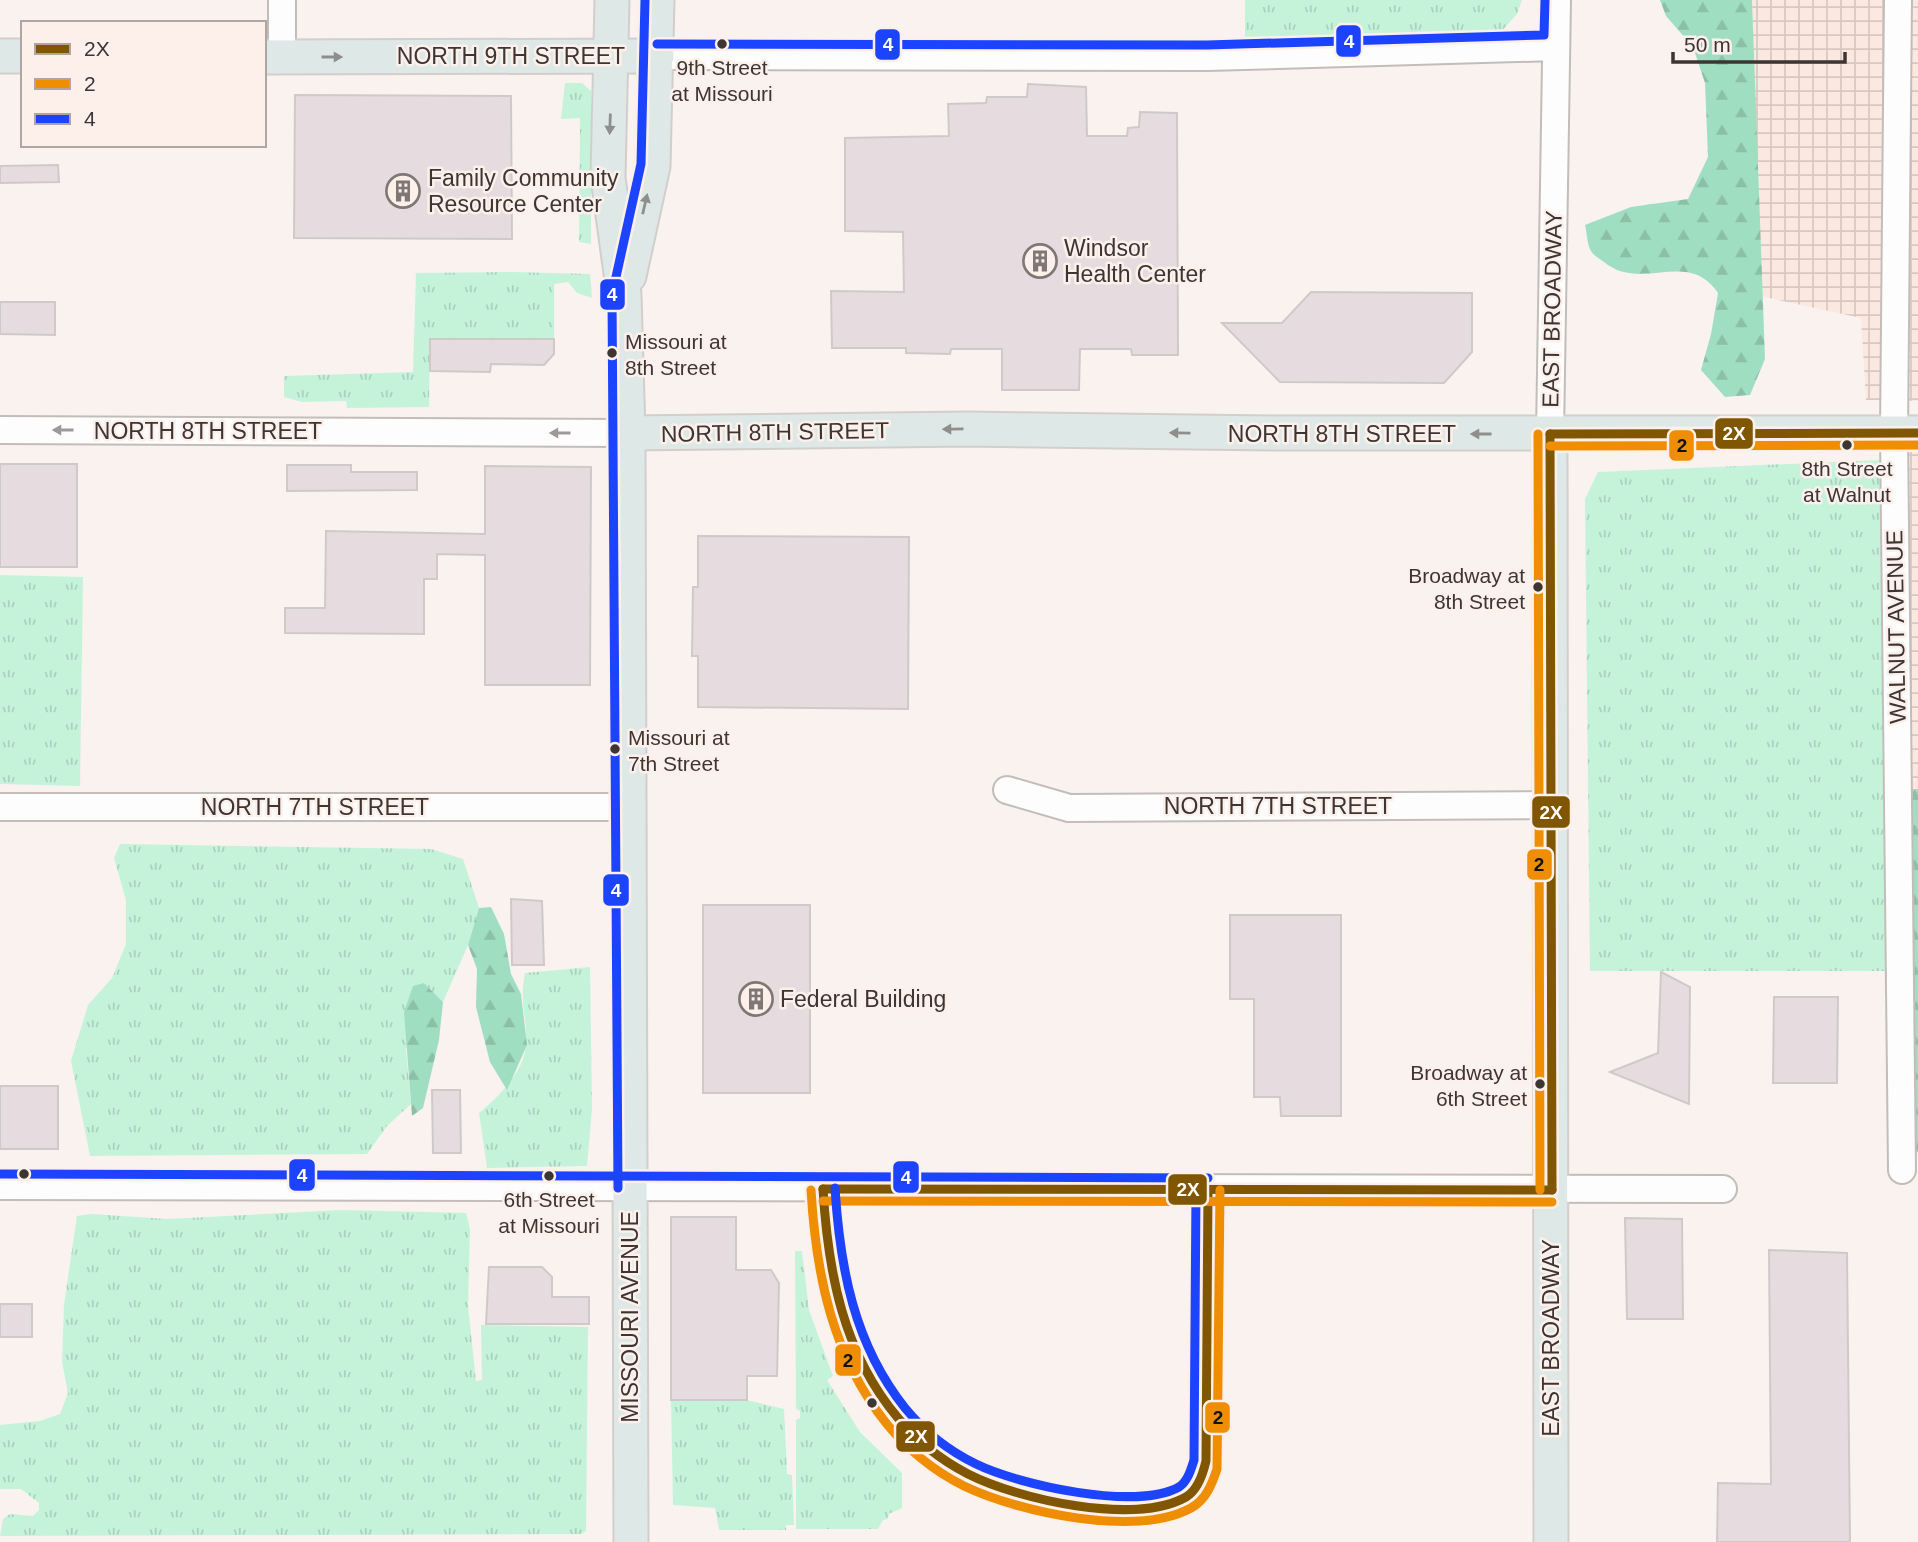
<svg xmlns="http://www.w3.org/2000/svg" width="1918" height="1542" font-family="Helvetica,sans-serif">
<defs>
<pattern id="industrial-grid" width="8" height="8" patternUnits="userSpaceOnUse" patternTransform="scale(1.75)"><rect width="8" height="8" fill="#fbe8e1"/><path d="M0 4h8M4 0v8" fill="none" stroke="#d8c8c2"/></pattern>
<pattern id="grass-tufts" width="24" height="20" patternUnits="userSpaceOnUse" patternTransform="scale(1.75)"><rect width="24" height="20" fill="#c5f3da"/><path d="M3 7l-1-3M5 7V3M7 7l1-3M15 17l-1-3M17 17v-4M19 17l1-3" fill="none" stroke="#aad1bc"/></pattern>
<pattern id="forest-firs" width="22" height="20" patternUnits="userSpaceOnUse" patternTransform="scale(1.75)"><rect width="22" height="20" fill="#a0dec1"/><path d="M5 1l3.5 6h-7zM16 11l3.5 6h-7z" fill="#8bbfa6"/></pattern>
</defs>
<rect width="100%" height="100%" fill="#f9f2ef"/>
<g fill="url(#industrial-grid)">
<path d="M1752,0H1918V401L1866,400L1861,318L1760,296Z"/>
<path d="M1909,449H1918V789H1911Z"/>
</g>
<g fill="url(#grass-tufts)">
<path d="M1245,0H1522L1517,14L1499,34L1245,38Z"/>
<path d="M565,83H582L591,91V244L579,242L580,118L561,119Z"/>
<path d="M512,272L590,274L592,298L577,293L568,282L554,284V339H430L429,407L347,408L346,401L302,402L284,397V376L413,372L416,273Z"/>
<path d="M1883,460L1886,971H1590L1585,499L1598,472Z"/>
<path d="M0,575L83,577L80,786L0,784Z"/>
<path d="M120,844L431,849L463,859L479,908L468,945L443,1002L424,983L406,1049L411,1104L387,1126L367,1154L90,1156L71,1061L88,1005L112,978L126,944V900L114,858Z"/>
<path d="M590,967L592,1109L587,1166L487,1168L479,1113C498,1097 526,1070 526,1043C527,1016 519,1002 525,973Z"/>
<path d="M342,1210L466,1213L470,1229L468,1306L476,1381L482,1380L481,1325L588,1327L586,1531L581,1534L0,1536L3,1519L10,1514L33,1516L39,1510V1503L21,1489H0V1425L40,1421L60,1414L68,1393L62,1362L64,1305L77,1216L91,1214L167,1219Z"/>
<path d="M795,1251H802L809,1310L833,1376L827,1380L860,1432L902,1473V1508L889,1514L888,1519L883,1520L878,1529H796V1420L800,1418V1411L796,1409Z"/>
<path d="M671,1400H747L784,1409L787,1474L792,1475L794,1525H786V1530H719L715,1508L673,1505Z"/>
</g>
<g fill="url(#forest-firs)">
<path d="M1660,0H1752L1765,359L1750,395L1725,397L1701,370L1711,334L1718,293C1688,248 1641,293 1604,262C1600,259 1593,255 1591,251C1587,245 1587,232 1585,225L1631,207L1688,199L1708,157L1705,83L1693,47L1666,16Z"/>
<path d="M1911,789H1918V1152L1913,1153Z"/>
<path d="M491,907L504,934L511,974L521,994L527,1045L507,1090L490,1062L476,1007L477,969L468,945L479,908Z"/>
<path d="M424,983L443,1002L439,1040L423,1108L412,1116L404,1012L413,986Z"/>
</g>
<g fill="#e6dbde" stroke="#d0c9ca" stroke-width="2">
<path d="M1028,84L1086,87L1087,136H1127L1128,128L1139,127L1140,112L1177,113L1178,355H1132L1131,349H1080L1079,390H1002V349H951L950,354L906,353V348H832L831,291L904,292L903,232L845,231V138L949,136L948,104L986,103L987,97H1027Z"/>
<path d="M295,95L511,96L512,239L294,238Z"/>
<path d="M58,165L59,182L0,183V166Z"/>
<path d="M1311,292L1472,293V352L1444,383L1280,382L1222,323H1282Z"/>
<path d="M0,302H55V335L0,334Z"/>
<path d="M430,339H554V354L544,365L491,364L490,372L430,371Z"/>
<rect x="0" y="464" width="77" height="103"/>
<path d="M287,465H351V472H417V490L287,491Z"/>
<path d="M485,466L591,467L590,685H485V555L437,554V579H424V634L285,633V608H325L326,531L485,534Z"/>
<path d="M698,536L909,537L908,709L698,707V656H692L693,587H698Z"/>
<path d="M511,899L542,901L544,965H512Z"/>
<rect x="703" y="905" width="107" height="188"/>
<path d="M1230,915H1341V1116H1281L1280,1097H1254V999H1230Z"/>
<path d="M1661,972L1690,987L1689,1104L1610,1072L1658,1053Z"/>
<path d="M1774,997H1838L1837,1083H1773Z"/>
<rect x="0" y="1086" width="58" height="63"/>
<path d="M432,1090H460L461,1153H433Z"/>
<path d="M671,1217H736V1270H771L779,1283L777,1376H747V1400H671Z"/>
<path d="M1625,1218L1682,1219L1683,1319H1627Z"/>
<path d="M1769,1250L1847,1253L1850,1542H1717L1718,1483L1771,1484Z"/>
<path d="M489,1267H542L552,1277V1297H589V1324H486Z"/>
<rect x="0" y="1304" width="32" height="33"/>
</g>
<g fill="none" stroke-linecap="round" stroke-linejoin="round">
<g stroke="#c3bdba" stroke-width="30">
<g id="minor">
<path d="M1898,0L1894,433L1902,1170"/>
<path d="M657,56L1207,57L1556,47"/>
<path d="M282,57V0"/>
<path d="M0,430L628,433"/>
<path d="M1550,434L1557,0"/>
<path d="M1007,790L1069,808L1552,805"/>
<path d="M0,807H629"/>
<path d="M0,1186L1723,1189"/>
</g>
</g>
<g stroke="#d2cecc" stroke-width="37">
<g id="major">
<path d="M612,0L608,178L624,295L628,433L631,1542"/>
<path d="M0,56H23"/>
<path d="M264,57L657,56"/>
<path d="M629,276L653,166L657,0"/>
<path d="M628,433L968,429L1272,433H1918"/>
<path d="M1550,434L1551,1542"/>
</g>
</g>
<use href="#minor" stroke="#fefdfd" stroke-width="26"/>
<use href="#major" stroke="#dee9e7" stroke-width="33"/>
<g stroke="#fdf0eb" stroke-width="14">
<g id="bus-1">
<path d="M1550,434L1552,1190"/>
<path d="M1550,434L1918,433"/>
<path d="M823,1189C828,1272 843,1353 898,1418C917,1441 941,1460 968,1474C1017,1499 1135,1526 1186,1497C1198,1490 1203,1474 1206,1461L1208,1190"/>
<path d="M823,1189L1552,1190"/>
</g>
</g>
<g stroke="#fdf0eb" stroke-width="14">
<g id="bus-2">
<path d="M1538,434L1540,1190"/>
<path d="M1550,446L1918,445"/>
<path d="M811,1190C816,1274 832,1355 886,1423C907,1449 934,1471 964,1486C1018,1512 1136,1538 1191,1508C1206,1500 1212,1484 1217,1469L1220,1190"/>
<path d="M823,1201L1552,1202"/>
</g>
</g>
<g stroke="#fdf0eb" stroke-width="14">
<g id="bus-3">
<path d="M657,44L1207,45L1544,35L1545,0"/>
<path d="M0,1174L1208,1178"/>
<path d="M618,1188L612,295L641,164L645,0"/>
<path d="M835,1188C840,1268 854,1344 905,1408C924,1431 949,1451 976,1464C1019,1485 1136,1511 1179,1487C1188,1481 1191,1469 1194,1460L1196,1190"/>
</g>
</g>
<use href="#bus-1" stroke="#815601" stroke-width="9"/>
<use href="#bus-2" stroke="#ee8e00" stroke-width="9"/>
<use href="#bus-3" stroke="#1c43ff" stroke-width="9"/>
</g>
<defs><path id="oneway-solid" d="M-6-.8H1V-3.2L6.5 0L1 3.2V.8H-6Z" transform="scale(1.75)"/></defs>
<g fill="#8e8f8c">
<use href="#oneway-solid" transform="translate(332 57)"/>
<use href="#oneway-solid" transform="translate(610 124) rotate(92)"/>
<use href="#oneway-solid" transform="translate(645 204) rotate(-77)"/>
<use href="#oneway-solid" transform="translate(953 429) rotate(179)"/>
<use href="#oneway-solid" transform="translate(1180 433) rotate(-179)"/>
<use href="#oneway-solid" transform="translate(1481 434) rotate(-180)"/>
</g>
<g fill="#9e9998">
<use href="#oneway-solid" transform="translate(63 430) rotate(-180)"/>
<use href="#oneway-solid" transform="translate(560 433) rotate(-180)"/>
</g>
<defs>
<g id="building-ring" transform="scale(1.75)"><circle r="9.5" fill="#fdf0eb" stroke="#7f7774" stroke-width="1.5"/><path d="M-4-6H4V6H1V3H-1V6H-4ZM-2.5-4.3h1.7v1.8h-1.7ZM.8-4.3h1.7v1.8H.8ZM-2.5-1h1.7V.8h-1.7ZM.8-1h1.7V.8H.8Z" fill="#7f7774"/></g>
</defs>
<g fill-rule="evenodd">
<use href="#building-ring" x="403" y="191"/>
<use href="#building-ring" x="1040" y="261"/>
<use href="#building-ring" x="756" y="999"/>
</g>
<g fill="#3d3532" stroke="#fdf0eb" stroke-width="2.5">
<circle cx="722" cy="44" r="6"/>
<circle cx="612" cy="353" r="6"/>
<circle cx="1847" cy="445" r="6"/>
<circle cx="1538" cy="587" r="6"/>
<circle cx="615" cy="749" r="6"/>
<circle cx="1540" cy="1084" r="6"/>
<circle cx="24" cy="1174" r="6"/>
<circle cx="549" cy="1176" r="6"/>
<circle cx="872" cy="1403" r="6"/>
</g>
<g text-anchor="middle" stroke-width="5" stroke-linejoin="round" paint-order="stroke">
<g font-size="21" fill="#3d3532" stroke="#fdf0eb">
<text x="722" y="75">9th Street<tspan x="722" dy="26">at Missouri</tspan></text>
<text x="625" y="349" text-anchor="start">Missouri at<tspan x="625" dy="26">8th Street</tspan></text>
<text x="1847" y="476">8th Street<tspan x="1847" dy="26">at Walnut</tspan></text>
<text x="1525" y="583" text-anchor="end">Broadway at<tspan x="1525" dy="26">8th Street</tspan></text>
<text x="628" y="745" text-anchor="start">Missouri at<tspan x="628" dy="26">7th Street</tspan></text>
<text x="1527" y="1080" text-anchor="end">Broadway at<tspan x="1527" dy="26">6th Street</tspan></text>
<text x="549" y="1207">6th Street<tspan x="549" dy="26">at Missouri</tspan></text>
</g>
<g font-size="23" fill="#3d3532" stroke="#fdf0eb">
<text x="511" y="64">NORTH 9TH STREET</text>
<text transform="translate(1552 309) rotate(-89)" y="8">EAST BROADWAY</text>
<text x="208" y="439">NORTH 8TH STREET</text>
<text transform="translate(775 432) rotate(-1)" y="8">NORTH 8TH STREET</text>
<text x="1342" y="442">NORTH 8TH STREET</text>
<text transform="translate(1896 627) rotate(-91)" y="8">WALNUT AVENUE</text>
<text x="1278" y="814">NORTH 7TH STREET</text>
<text x="315" y="815">NORTH 7TH STREET</text>
<text transform="translate(630 1317) rotate(-90)" y="8">MISSOURI AVENUE</text>
<text transform="translate(1551 1338) rotate(-90)" y="8">EAST BROADWAY</text>
</g>
<g font-size="23" fill="#3d3532" stroke="#fdf0eb" text-anchor="start">
<text x="428" y="186">Family Community<tspan x="428" dy="26">Resource Center</tspan></text>
<text x="1064" y="256">Windsor<tspan x="1064" dy="26">Health Center</tspan></text>
<text x="780" y="1007">Federal Building</text>
</g>
</g>
<g stroke="#fdf0eb" stroke-width="2.5">
<rect x="1335" y="24" width="27" height="34" rx="7" fill="#1c43ff"/>
<rect x="874" y="28" width="27" height="33" rx="7" fill="#1c43ff"/>
<rect x="599" y="278" width="27" height="33" rx="7" fill="#1c43ff"/>
<rect x="1714" y="417" width="40" height="33" rx="7" fill="#815601"/>
<rect x="1668" y="429" width="27" height="33" rx="7" fill="#ee8e00"/>
<rect x="1531" y="795" width="40" height="34" rx="7" fill="#815601"/>
<rect x="1526" y="848" width="27" height="33" rx="7" fill="#ee8e00"/>
<rect x="602" y="873" width="28" height="34" rx="7" fill="#1c43ff"/>
<rect x="288" y="1158" width="28" height="34" rx="7" fill="#1c43ff"/>
<rect x="892" y="1160" width="28" height="34" rx="7" fill="#1c43ff"/>
<rect x="1167" y="1173" width="41" height="33" rx="7" fill="#815601"/>
<rect x="834" y="1343" width="28" height="34" rx="7" fill="#ee8e00"/>
<rect x="1204" y="1401" width="27" height="33" rx="7" fill="#ee8e00"/>
<rect x="895" y="1420" width="41" height="33" rx="7" fill="#815601"/>
</g>
<g font-size="19" text-anchor="middle" font-weight="bold" fill="#fff">
<text x="1349" y="48">4</text>
<text x="888" y="51">4</text>
<text x="612" y="301">4</text>
<text x="1734" y="440">2X</text>
<text x="1551" y="819">2X</text>
<text x="616" y="897">4</text>
<text x="302" y="1182">4</text>
<text x="906" y="1184">4</text>
<text x="1188" y="1196">2X</text>
<text x="916" y="1443">2X</text>
</g>
<g font-size="19" text-anchor="middle" font-weight="bold" fill="#111">
<text x="1682" y="452">2</text>
<text x="1539" y="871">2</text>
<text x="848" y="1367">2</text>
<text x="1218" y="1424">2</text>
</g>
<rect x="21" y="21" width="245" height="126" fill="#fdf0eb" stroke="#b0a5a1" stroke-width="2"/>
<rect x="35" y="44" width="35" height="10" fill="#815601" stroke="#b0a5a1" stroke-width="2"/>
<text x="84" y="56" font-size="21" fill="#3d3532">2X</text>
<rect x="35" y="79" width="35" height="10" fill="#ee8e00" stroke="#b0a5a1" stroke-width="2"/>
<text x="84" y="91" font-size="21" fill="#3d3532">2</text>
<rect x="35" y="114" width="35" height="10" fill="#1c43ff" stroke="#b0a5a1" stroke-width="2"/>
<text x="84" y="126" font-size="21" fill="#3d3532">4</text>
<path d="M1673 52v10h172v-10" fill="none" stroke="#3d3532" stroke-width="3.5"/>
<text x="1684" y="52" font-size="21" fill="#3d3532" stroke="#fdf0eb" stroke-width="5" paint-order="stroke">50 m</text>
</svg>
